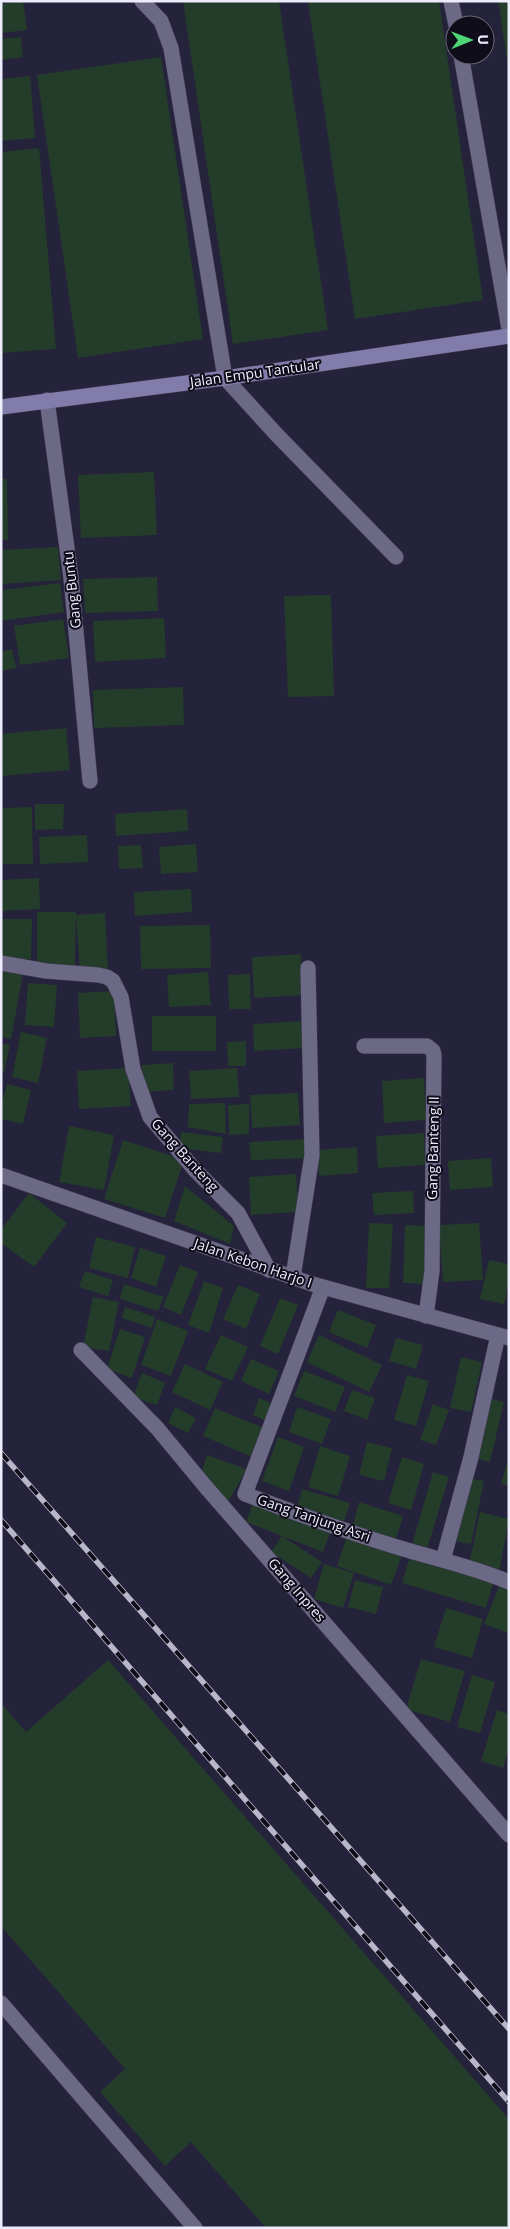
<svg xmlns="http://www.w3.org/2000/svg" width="510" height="2229" font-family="'Open Sans',sans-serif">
<rect width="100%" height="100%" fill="#25223b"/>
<g fill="#243d2a">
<path d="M23,1L27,30L1,33V4Z"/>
<path d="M183,1H279L328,330L233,344Z"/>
<path d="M308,1H439L483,300L355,319Z"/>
<path d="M498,1H509V65L508,66Z"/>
<path d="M21,37L23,57L1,60V39Z"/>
<path d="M161,57L203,339L78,358L37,75Z"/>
<path d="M30,76L35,138L1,141V79Z"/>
<path d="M39,148L56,349L1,353V152Z"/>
<path d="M154,472L157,535L81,538L78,475Z"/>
<path d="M1,479H7L8,540H1Z"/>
<path d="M58,547L61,580L1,584V550Z"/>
<path d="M157,577L158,611L85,613L83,579Z"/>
<path d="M60,583L64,612L1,621V590Z"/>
<path d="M331,595L334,696L288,697L284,596Z"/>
<path d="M164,618L166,658L95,662L93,621Z"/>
<path d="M63,619L69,658L20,665L14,626Z"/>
<path d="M12,649L16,668L1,671V652Z"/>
<path d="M183,687L184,725L94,728L93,690Z"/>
<path d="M66,728L70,770L2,776L1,734Z"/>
<path d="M35,804H64L63,829L35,830Z"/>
<path d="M32,807L33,864H1V808Z"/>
<path d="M187,809L188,831L116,836L115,814Z"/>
<path d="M87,835L88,862L40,864L39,837Z"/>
<path d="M196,844L198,872L161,874L159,847Z"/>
<path d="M141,845L143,868L119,869L118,846Z"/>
<path d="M39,878L40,909L1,911V880Z"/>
<path d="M191,889L192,912L135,916L134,892Z"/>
<path d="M37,912H76L75,967L37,966Z"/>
<path d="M105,913L108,970L80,971L76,915Z"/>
<path d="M1,919H32L31,959H1Z"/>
<path d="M210,925L211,968L141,969L140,926Z"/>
<path d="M301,954L303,995L254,998L252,957Z"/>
<path d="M1,970L23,974L11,1039L1,1037Z"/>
<path d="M208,972L211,1005L169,1007L167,975Z"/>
<path d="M250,974L251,1009H229L228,975Z"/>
<path d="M28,983L57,985L54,1027L25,1025Z"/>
<path d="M114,991L116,1036L80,1038L78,993Z"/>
<rect x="152" y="1016" width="64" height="35"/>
<path d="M302,1021L303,1048L254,1051L253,1024Z"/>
<path d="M21,1032L47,1038L38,1083L12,1077Z"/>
<path d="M246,1041V1066H228L227,1042Z"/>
<path d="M1,1043L10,1045L4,1073L1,1072Z"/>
<path d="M173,1063L174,1090L144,1092L142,1065Z"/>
<path d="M128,1068L131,1106L79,1109L77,1071Z"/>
<path d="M237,1068L239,1097L191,1099L189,1071Z"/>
<path d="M424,1078L426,1120L384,1123L382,1081Z"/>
<path d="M7,1084L31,1090L23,1124L1,1119V1107Z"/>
<path d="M298,1093L300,1125L252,1128L250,1095Z"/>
<path d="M225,1103L226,1134L188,1127L189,1104Z"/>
<path d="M249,1104V1134L229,1135L228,1105Z"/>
<path d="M69,1126L114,1135L104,1190L59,1182Z"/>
<path d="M181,1132L223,1137L221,1153L179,1148Z"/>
<path d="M424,1133L425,1165L378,1168L376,1136Z"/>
<path d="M306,1139L307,1158L251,1160L249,1142Z"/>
<path d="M123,1140L184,1160L165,1218L104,1199Z"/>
<path d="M357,1147L358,1173L319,1176L317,1150Z"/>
<path d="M491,1158L493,1187L450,1190L448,1161Z"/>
<path d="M296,1174L299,1212L251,1215L249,1177Z"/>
<path d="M185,1186L234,1226L230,1244L174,1221Z"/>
<path d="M413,1191L414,1213L374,1215L372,1193Z"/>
<path d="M29,1193L67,1223L34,1267L1,1243V1230Z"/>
<path d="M369,1223L393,1224L389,1288H366Z"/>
<path d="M479,1223L483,1280L443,1282L439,1225Z"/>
<path d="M405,1225L427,1226L424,1284L403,1283Z"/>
<path d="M96,1237L135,1247L128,1278L89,1268Z"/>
<path d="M140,1248L166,1256L156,1287L131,1278Z"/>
<path d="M489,1260L509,1264V1283L504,1304L480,1299Z"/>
<path d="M180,1265L198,1272L181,1315L163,1307Z"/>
<path d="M85,1271L113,1280L108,1296L79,1287Z"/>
<path d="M204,1281L223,1288L209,1333L188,1325Z"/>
<path d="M124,1284L164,1297L158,1311L120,1299Z"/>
<path d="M238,1285L260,1294L246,1329L223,1319Z"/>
<path d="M93,1297L119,1302L109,1351L83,1347Z"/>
<path d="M280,1298L298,1305L278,1354L260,1346Z"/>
<path d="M125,1307L155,1317L152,1328L122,1318Z"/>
<path d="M338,1310L376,1325L367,1348L329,1332Z"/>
<path d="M157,1319L188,1331L171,1376L141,1365Z"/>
<path d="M120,1329L145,1337L132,1378L107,1369Z"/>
<path d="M221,1335L248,1347L232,1381L205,1369Z"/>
<path d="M319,1335L382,1365L369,1392L307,1362Z"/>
<path d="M396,1338L423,1345L416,1369L389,1361Z"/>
<path d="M461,1357L482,1362L471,1412L450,1408Z"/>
<path d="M251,1359L279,1371L269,1394L241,1381Z"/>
<path d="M185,1364L223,1382L210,1410L172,1392Z"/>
<path d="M304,1371L345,1387L335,1412L294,1396Z"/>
<path d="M142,1373L165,1383L157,1405L133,1397Z"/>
<path d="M407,1375L429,1381L416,1426L394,1420Z"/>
<path d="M352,1390L375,1398L367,1420L344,1411Z"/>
<path d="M259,1398L274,1404L267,1421L253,1415Z"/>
<path d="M488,1398L504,1402L490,1462L474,1458Z"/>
<path d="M433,1404L449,1410L436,1445L420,1440Z"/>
<path d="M175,1407L196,1418L188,1433L168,1423Z"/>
<path d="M297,1407L331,1419L322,1444L289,1432Z"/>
<path d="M215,1408L264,1428L252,1457L203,1436Z"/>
<path d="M278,1437L304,1447L289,1491L262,1481Z"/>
<path d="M367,1442L392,1448L384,1481L359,1475Z"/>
<path d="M320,1446L350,1456L338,1496L308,1487Z"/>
<path d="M207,1455L247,1469L226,1505L200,1477Z"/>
<path d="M402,1457L424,1464L411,1510L388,1503Z"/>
<path d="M509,1457V1486L501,1484Z"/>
<path d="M433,1472L449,1477L427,1549L412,1545Z"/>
<path d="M468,1478L484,1481L471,1544L456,1541Z"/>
<path d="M302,1489L350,1503L344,1522L297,1508Z"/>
<path d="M254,1501L331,1530L323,1552L246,1522Z"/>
<path d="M359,1502L403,1516L395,1542L352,1528Z"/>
<path d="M480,1512L509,1519L499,1572L469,1565Z"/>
<path d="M282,1536L322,1562L311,1578L271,1552Z"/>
<path d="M347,1536L402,1555L391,1585L337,1566Z"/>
<path d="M410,1556L494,1580L486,1608L402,1583Z"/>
<path d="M324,1564L354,1573L343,1608L314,1599Z"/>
<path d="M355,1580L383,1587L376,1614L348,1607Z"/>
<path d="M499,1586L509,1590L508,1633L484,1624Z"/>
<path d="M446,1608L483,1619L472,1658L434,1647Z"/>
<path d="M421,1659L465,1671L450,1722L406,1709Z"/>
<path d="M108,1660L509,2119V2228H266L191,2142L165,2166L100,2092L125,2069L1,1926V1703L26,1732Z"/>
<path d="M472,1675L495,1682L480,1733L457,1727Z"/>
<path d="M497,1710L509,1714V1748L503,1768L481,1761Z"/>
</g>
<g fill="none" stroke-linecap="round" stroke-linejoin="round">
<g stroke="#403c52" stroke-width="16">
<g id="lane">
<path d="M142,1L161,21L171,48L225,378L277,435L396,557"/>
<path d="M451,1L456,25"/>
<path d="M461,55L509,329"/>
<path d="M1,2003L195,2228"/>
</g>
</g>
<g stroke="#403c52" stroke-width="16">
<g id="street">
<path d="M47,400L71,578L90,781"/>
<path d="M1,963L46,971L98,975L107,977L113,981L121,997L133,1069L150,1117L195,1170L238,1213L269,1270"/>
<path d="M364,1046H427L433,1051L434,1055L432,1271L426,1316"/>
<path d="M1,1175L312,1284L509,1338"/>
<path d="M293,1277L312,1155L308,968"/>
<path d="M323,1287L245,1494C298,1514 352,1534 407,1550C441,1560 476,1568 509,1582"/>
<path d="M81,1350L157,1428L205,1486L509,1835"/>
<path d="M443,1560L471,1457L498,1335"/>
</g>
</g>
<g stroke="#403c52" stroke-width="16">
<path id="secondary" d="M1,407L225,378L509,336"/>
</g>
<use href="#lane" stroke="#6c6987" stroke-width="15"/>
<use href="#street" stroke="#6c6987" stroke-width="15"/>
<use href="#secondary" stroke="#817caa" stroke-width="15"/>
<g stroke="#b8b7ca" stroke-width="5.5">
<g id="rail">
<path d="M1,1453L509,2029"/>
<path d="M1,1520L509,2102"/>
</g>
</g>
<use href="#rail" stroke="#0f0d19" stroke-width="4" stroke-dasharray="11" stroke-linecap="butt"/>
</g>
<g text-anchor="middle" stroke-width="4" stroke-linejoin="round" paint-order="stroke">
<g font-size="14" fill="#edecfd" stroke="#0f0d19">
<text transform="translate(255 373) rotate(-8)" y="5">Jalan Empu Tantular</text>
<text transform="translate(72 590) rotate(-96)" y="5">Gang Buntu</text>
<text transform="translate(433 1148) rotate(-89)" y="5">Gang Banteng II</text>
<text transform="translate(185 1155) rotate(48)" y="5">Gang Banteng</text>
<text transform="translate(253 1263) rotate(19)" y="5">Jalan Kebon Harjo I</text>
<text transform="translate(314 1518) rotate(19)" y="5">Gang Tanjung Asri</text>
<text transform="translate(297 1590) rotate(49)" y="5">Gang Inpres</text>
</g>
</g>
<rect width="510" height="2229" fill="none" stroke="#edecfd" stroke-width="5"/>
<g transform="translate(470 40) rotate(89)"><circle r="24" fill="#0f0d19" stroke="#686674"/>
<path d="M0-4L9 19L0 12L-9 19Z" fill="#4dd676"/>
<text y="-8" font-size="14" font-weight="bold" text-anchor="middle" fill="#edecfd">U</text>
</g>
</svg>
